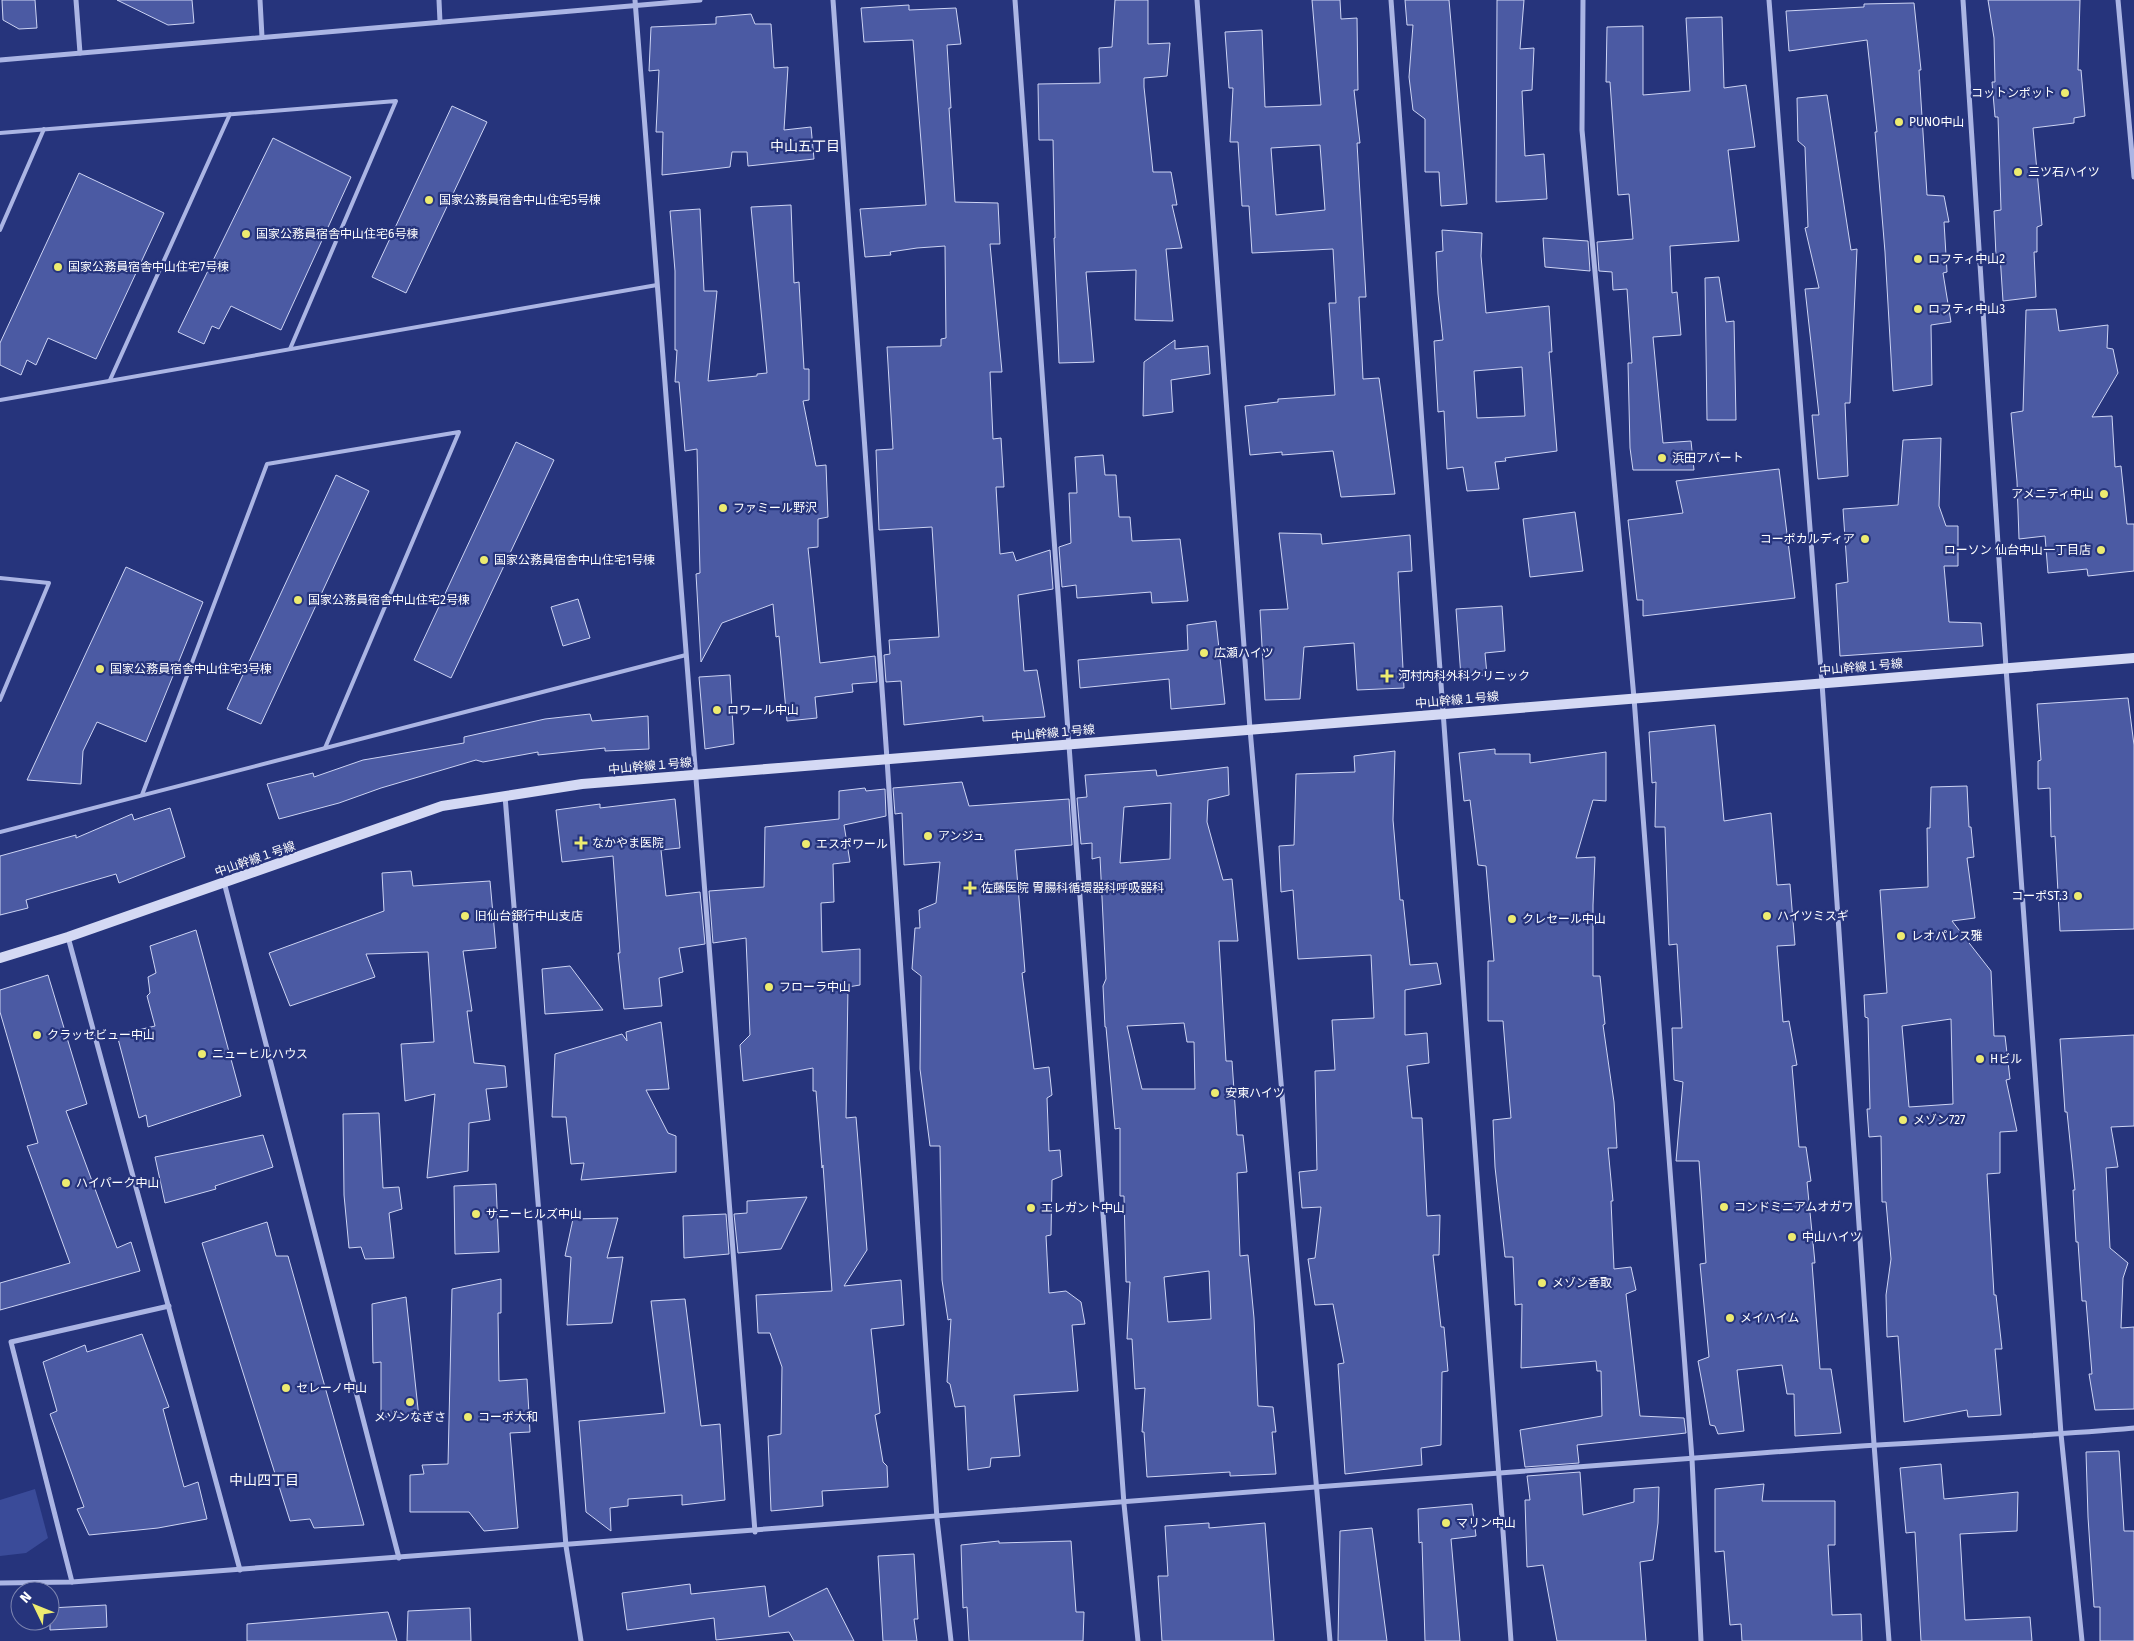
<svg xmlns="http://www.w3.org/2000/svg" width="2134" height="1641" font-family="'Fira Sans','Noto Sans JP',sans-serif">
<rect width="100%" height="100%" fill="#26347c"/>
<path fill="#3a4b99" d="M35,1489L48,1538L26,1553L0,1556V1500Z"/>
<g fill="#4b5aa3" stroke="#cdd4f4" fill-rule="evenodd">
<path d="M2,0H35L37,28L19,29L3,20Z"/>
<path d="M117,0H192L194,23L168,25Z"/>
<path d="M1115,0H1148V44L1170,43L1167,76L1144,78V87L1153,172H1171L1177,205H1172L1182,248L1166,249L1173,321L1135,320L1136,270L1086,272L1094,362L1059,363L1054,238H1055L1053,140H1039L1038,84L1100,83L1099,48L1112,47Z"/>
<path d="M1312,0H1340L1341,19L1357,18L1358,90H1354L1360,143H1357L1366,297H1359L1363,379L1379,378L1395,494L1341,497L1333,451L1282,455V452L1250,455L1245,406L1278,402V399L1335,395L1329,303H1336L1333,249L1252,253L1249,206H1242L1238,142H1230L1233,88H1229L1225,32L1262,30L1265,107L1321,105ZM1320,145L1325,210L1276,215L1271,148Z"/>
<path d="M1405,0H1449L1467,204L1441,206L1439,172H1425V119L1413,110L1409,77L1413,25H1407Z"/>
<path d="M1497,0H1524L1520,49L1534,48L1532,90L1522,91L1525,156L1544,154L1547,199L1496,202Z"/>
<path d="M1988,0H2080L2078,70H2081L2085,116L2074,118V123L2033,128L2042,225L2037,227V252H2034L2036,297L2003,301L2000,255L1996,256L1994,211L2001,210L1998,117H1995L1992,82H1995L1994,38Z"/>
<path d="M1914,3L1921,70H1919L1927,195L1944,196L1949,222H1944L1947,272L1943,273L1951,322L1931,325L1932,385L1893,391L1885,252L1875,132H1877L1867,40L1789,51L1786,11L1864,7V4Z"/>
<path d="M909,5V10L956,8L961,44L947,45L951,108H949L955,202L998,203L1000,244H990L1002,372H990L993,439L1001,438L1004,487H996L1000,554L1013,552L1016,561L1050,550L1053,589L1018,595L1024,671L1037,670L1045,717L983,721V716L904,725L901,681L886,682L884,655L890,654L889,640L939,637L932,527L879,530L876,450L893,449L887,347L941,346V339L946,338L945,246L917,248L890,252L891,255L865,257L860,209L926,205L913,40L864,42L861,8Z"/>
<path d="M751,14L755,24H771L774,68L788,67L784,130L811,127L814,159L748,166L747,152H732L730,167L662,175L663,132H656L659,70L649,71L651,27L716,24V17Z"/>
<path d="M1722,17L1724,88L1746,85L1755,147L1728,150L1739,241L1670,246L1672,293L1677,292L1681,335L1653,337L1663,443L1691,441L1694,470H1633L1630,448L1628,363H1632L1627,289L1613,290L1612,272L1599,271L1597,242L1633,239L1629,194L1618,195L1610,82H1606L1607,27L1643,26V95L1690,91L1686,18Z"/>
<path d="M1827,95L1851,250L1857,249L1850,403H1845L1848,476L1818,479L1812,415H1819L1805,289L1819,288L1805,228L1808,227L1805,147L1798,141L1797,98Z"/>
<path d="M452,106L487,122L406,293L372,277Z"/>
<path d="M273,138L351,177L281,330L231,306L219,329L212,326L204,344L178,332Z"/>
<path d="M79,173L164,213L96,359L48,338L36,365L27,360L21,375L0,365V343Z"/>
<path d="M791,205L794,283L799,282L804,369H809V400L803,401L816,466L826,465L828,517L818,519V547L808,548L820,663L875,656L877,682L852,684L853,692L815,697L817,718L787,721L779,636L776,637L773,604L722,623L701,662L696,574L700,573L697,449L685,451L679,382H675L677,350H675V271L670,211L700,209L704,291H717L708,381L757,376V374L767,373L751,207Z"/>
<path d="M1442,230L1482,233L1481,256L1486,313L1549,306L1552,352H1549L1557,451L1505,458L1506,461L1495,462L1499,489L1467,491L1463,467L1447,469L1444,411L1438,412L1434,341L1443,340L1438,294L1436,252L1443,251ZM1522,367L1525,416L1477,418L1474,371Z"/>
<path d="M1543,238L1588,241L1590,271L1545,267Z"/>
<path d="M1719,277L1726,322L1734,321L1736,420H1707L1705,278Z"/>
<path d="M2056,309L2059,331L2108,325L2107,348L2113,349L2118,373L2092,417L2112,416L2115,467L2121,466L2127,524H2134V571L2088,576L2087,569L2048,573L2045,536L2019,539L2017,481L2011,413L2023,411L2026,310Z"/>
<path d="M1175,340V349L1208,346L1210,374L1171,380L1173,412L1143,416L1144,362Z"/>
<path d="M1941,438L1939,506L1946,526H1958V566H1944L1949,622L1981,623L1983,646L1840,656L1836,584L1848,582L1843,509L1898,505L1903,440Z"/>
<path d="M516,442L554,460L451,678L414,660Z"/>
<path d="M1103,455L1105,475H1116L1119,517H1130L1132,541L1180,539L1188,601L1152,603L1151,592L1077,598L1076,585L1062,587L1059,547L1071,543L1069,493H1077L1075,457Z"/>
<path d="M1779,469L1795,598L1643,616V600H1637L1628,520L1683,513L1676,481Z"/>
<path d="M336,475L369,491L261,724L227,709Z"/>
<path d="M1575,512L1583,571L1530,577L1523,519Z"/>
<path d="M1279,533L1321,534L1322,544L1410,535L1412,571L1398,572L1404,688L1357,690L1354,643L1304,647L1300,699L1265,700L1260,610L1288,609Z"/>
<path d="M126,567L203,602L146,742L97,722L83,751L81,784L27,780Z"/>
<path d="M578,599L590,638L563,646L551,607Z"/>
<path d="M1502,606L1505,651L1485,653L1487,675L1461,677L1456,609Z"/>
<path d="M1216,621L1225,704L1171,709L1169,679L1080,688L1078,660L1188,650L1187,625Z"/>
<path d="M730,675L734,744L705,749L699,677Z"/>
<path d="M2128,698L2134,745V929L2060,931L2055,836L2051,837L2050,788L2038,789V761L2041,760L2037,704Z"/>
<path d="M590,714L592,721L648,716L649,749L605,751V748L538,755V752L483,762L476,760L381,788L339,803L279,819L267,784L313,773L314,777L363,760L464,743V737L545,719Z"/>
<path d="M1715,725L1724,821L1771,813L1777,885L1790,884L1795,945L1777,946L1783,1022L1789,1021L1797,1065L1792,1066L1799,1147H1806L1811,1181L1807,1182L1815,1263H1812L1820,1369H1831L1841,1433L1795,1436L1794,1394H1787L1782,1365L1737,1370L1744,1431L1718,1434L1715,1426L1710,1425L1698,1361L1709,1357L1700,1264L1706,1263L1699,1161H1676L1683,1082L1674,1080L1672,1028H1682L1677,944L1669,945L1665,827H1655L1656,782L1652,783L1649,732Z"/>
<path d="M1495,749V754H1530V763L1606,752V801L1593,800L1576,858L1595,857L1593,905V976H1600L1605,1024L1603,1025L1614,1102L1617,1148H1608L1613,1201H1611L1614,1269L1631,1267L1636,1290L1626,1294L1640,1416L1684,1418L1686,1433L1577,1445L1579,1463L1525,1467L1520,1430L1602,1416L1601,1371H1597L1596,1361L1521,1368L1522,1304L1515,1305L1513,1257H1505L1495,1167L1493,1120L1511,1118L1503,1021H1488V961H1494L1486,866L1478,865L1470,800L1464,801L1459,753Z"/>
<path d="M1395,751L1393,820L1400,900H1403L1410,965L1437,963L1441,984L1405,990V1035L1427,1033L1429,1063L1407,1066L1412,1118H1422L1427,1216L1440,1215L1439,1255H1433L1441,1327H1444L1448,1371L1442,1372L1441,1445L1421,1448L1422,1465L1345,1474L1338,1364L1344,1363L1333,1304L1315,1305L1308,1259L1315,1258L1321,1207L1302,1208L1299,1172L1317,1170L1315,1071L1335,1070L1332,1020L1374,1018L1371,955L1298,959L1293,890L1281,892L1279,846L1294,845L1296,774L1355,772L1354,756Z"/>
<path d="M1228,767L1229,795L1208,800L1207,822L1223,880L1232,879L1238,941H1219L1226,1061H1232L1237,1135H1243L1247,1172L1237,1173L1240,1256L1248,1255L1254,1318L1258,1406L1273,1407L1276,1432H1272L1276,1474L1230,1476V1472L1147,1477L1144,1432H1142L1145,1388L1135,1389L1132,1339H1127L1130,1282H1126L1124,1196H1120V1128L1115,1129L1106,1027H1105L1103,986L1106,979L1100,857L1092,859V843L1081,844L1077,798L1087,797L1085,775L1156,770L1157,776ZM1171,803L1170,859L1120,863L1124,807ZM1184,1023L1187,1042H1194L1195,1089H1142L1127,1026ZM1209,1271L1211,1319L1168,1322L1164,1277Z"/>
<path d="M962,782L969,806L1069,799L1072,845L1015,850L1025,972L1022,973L1034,1069L1049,1067L1052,1095L1047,1098L1049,1151L1060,1150L1062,1176L1052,1180L1051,1235L1046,1236L1049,1293L1066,1291L1081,1302L1085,1324L1072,1325L1078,1391L1014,1395L1020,1456L991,1458L990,1467L968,1470L965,1406L955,1407L950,1384L947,1382L951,1319L948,1320L942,1280L940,1146H930L920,1069L921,976L912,969L915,928H920L919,910L936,903L940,862L904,865L902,813L895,814L893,788Z"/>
<path d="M1967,786L1969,827H1971L1974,857L1967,858L1975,918L1952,921L1991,971L1994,1036H2005L2010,1079L2006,1080L2017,1131L2000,1132V1173L1987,1174L1994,1295H1996L2002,1349H1995L2001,1415L1968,1417L1967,1410L1904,1422L1898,1336L1887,1337L1886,1295L1891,1259L1886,1202H1882L1881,1136L1869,1137L1867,1109H1870L1868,1018L1865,1017L1864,995L1887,993L1880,890L1928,887L1927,828H1930L1931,787ZM1951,1019L1953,1104L1909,1107L1902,1026Z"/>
<path d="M865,788L866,791L885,789L886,816L844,825L850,862L833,864L834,902L821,903L822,952L860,949V985L848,987L846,1118L856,1117L867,1250L844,1286L901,1280L904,1325L871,1329L880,1413L875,1415L883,1462L887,1466L888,1487L822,1491L823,1506L771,1511L768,1436L781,1434L782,1367L770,1333H758L756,1295L832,1291L823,1165L822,1168L816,1091H813V1068L743,1081L740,1045L750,1035L746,938L713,943L709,891L764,887L765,827L839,819V791Z"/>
<path d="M675,799L680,848L661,850L666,896L700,892L705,944L679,948L683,972L659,978L662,1006L624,1009L618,953H620L613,856L562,862L556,810L600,804V808Z"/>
<path d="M170,808L185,857L119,883L116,874L26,900L28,908L0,915V856L76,835V838L132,814L134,820Z"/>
<path d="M411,871L413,886L490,881L496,948L463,951L472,1011H467L474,1063L505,1066L507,1087L486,1089L490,1120L469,1123L468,1171L427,1178L435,1094L405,1101L401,1044L434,1042L428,952L366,954L375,977L290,1006L269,953L384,911L382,873Z"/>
<path d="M196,930L241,1096L148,1127L146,1115L139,1118L117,1035L155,1026L147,996L150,993L148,977L156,973L150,946Z"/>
<path d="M570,966L603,1010L545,1014L542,969Z"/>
<path d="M48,975L87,1104L66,1111L117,1248L131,1242L140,1271L0,1310V1283L70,1263L27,1146L38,1143L0,1012V990Z"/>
<path d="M661,1022L669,1089L646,1090L668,1133L676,1136V1172L581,1180L584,1163L571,1164L566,1117H552L555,1054L622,1034L627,1041L626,1032Z"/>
<path d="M2134,1035V1126L2111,1127L2118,1167L2106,1168L2110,1248L2128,1263L2123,1278L2121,1328L2134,1327V1409L2095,1410L2089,1374H2092L2086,1301H2082L2078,1242H2076L2073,1190H2075L2067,1112H2065L2060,1039Z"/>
<path d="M379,1113L383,1188L399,1187L402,1209L389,1213L394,1258L365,1259L361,1247L349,1248L344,1195L343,1114Z"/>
<path d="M263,1135L273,1167L215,1186L216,1189L165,1203L155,1157Z"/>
<path d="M496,1184L499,1252L455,1254L454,1186Z"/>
<path d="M807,1197L781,1249L738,1253L734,1214L747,1213V1201Z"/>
<path d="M726,1214L729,1254L684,1258L683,1216Z"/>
<path d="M618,1218L607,1258L623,1257L612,1323L567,1325L571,1257L565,1256L573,1219Z"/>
<path d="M267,1222L276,1256H288L364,1525L314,1528L310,1519L290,1521L202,1243Z"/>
<path d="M501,1279V1313H498L499,1381L527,1379L530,1432L510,1433L518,1528L484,1531L469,1512H410V1475L424,1474L422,1465L448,1464L452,1289Z"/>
<path d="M406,1297L419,1418L381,1417V1362L373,1363L372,1304Z"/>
<path d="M685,1299L701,1426L720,1424L725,1500L682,1505V1495L628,1499V1506L610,1508L611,1531L586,1512L579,1421L665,1413L651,1301Z"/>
<path d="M142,1334L169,1407L163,1409L184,1487L198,1482L207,1519L158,1528L89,1535L77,1509L84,1507L50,1414L57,1411L43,1362L85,1345L87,1352Z"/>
<path d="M2119,1451L2124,1531H2134V1641H2100V1607H2094L2088,1517L2086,1452Z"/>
<path d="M1941,1464L1944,1499L2018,1492L2017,1531L1960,1534L1965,1620L2030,1617L2032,1641H1921L1915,1532L1906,1533L1900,1468Z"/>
<path d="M1580,1472L1583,1515L1634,1502V1489L1659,1487L1658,1523L1653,1560L1640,1562L1646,1641H1557L1543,1565L1527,1567L1525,1500H1530L1527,1476Z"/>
<path d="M1764,1484L1762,1501H1835V1545H1828L1832,1615L1861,1614L1862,1641H1742L1741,1624L1730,1625L1724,1551L1715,1552V1489Z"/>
<path d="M1472,1504L1476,1536L1451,1539L1460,1641H1425L1422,1542L1419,1543L1418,1509Z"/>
<path d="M1209,1523V1528L1265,1523L1274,1641H1162L1158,1576H1168L1165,1526Z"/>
<path d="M1372,1528L1387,1641H1338L1340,1531Z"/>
<path d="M999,1541V1543L1071,1541L1076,1612H1084L1083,1641H969L967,1607L963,1608L961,1545Z"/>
<path d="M914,1554L918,1619H914L917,1641H883L878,1556Z"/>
<path d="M690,1584L691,1594L765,1586L769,1617L827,1588L854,1641H794L789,1632L716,1640L714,1618L627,1630L622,1593Z"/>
<path d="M106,1605L107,1627L50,1630V1608Z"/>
<path d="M470,1608L471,1641H407L408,1611Z"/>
<path d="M388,1612L397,1641H247V1624Z"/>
</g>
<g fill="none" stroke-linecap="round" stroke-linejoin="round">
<g stroke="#abb5e4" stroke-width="4">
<path d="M0,133L396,101L290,349"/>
<path d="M0,230L44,129"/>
<path d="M110,380L230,114"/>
<path d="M0,400L657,285"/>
<path d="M0,578L49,583L0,700"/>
<path d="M142,795L267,464L459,432L325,748"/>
<path d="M0,832L686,655"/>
</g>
<g stroke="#abb5e4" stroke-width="5">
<path d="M76,0L80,53"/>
<path d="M260,0L262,37"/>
<path d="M439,0L440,22"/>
<path d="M635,0L755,1532"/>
<path d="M833,0L887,759L937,1519L951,1641"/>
<path d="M1015,0L1124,1504L1138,1641"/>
<path d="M1197,0L1250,729L1330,1641"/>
<path d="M1391,0L1511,1641"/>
<path d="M1583,0L1582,130L1634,698L1692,1459L1701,1641"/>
<path d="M1769,0L1822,683L1874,1444L1889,1641"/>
<path d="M1963,0L2006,668L2061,1434L2082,1641"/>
<path d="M2118,0L2134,177"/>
<path d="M0,60L700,0"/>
<path d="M505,796L566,1546L581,1641"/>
<path d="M224,882L399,1558"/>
<path d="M68,937L240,1570"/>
<path d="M72,1582L11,1342L169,1306"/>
<path d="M0,1583L72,1582C635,1541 1198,1498 1761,1453C1885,1443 2010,1439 2134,1428"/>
</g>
<path stroke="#d4d9f4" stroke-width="10" d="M0,958L68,937L442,806L582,784L2134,658"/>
</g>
<g fill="#edeb70" stroke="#26347c" stroke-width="2">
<circle cx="2065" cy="93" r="5"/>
<circle cx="1899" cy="122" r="5"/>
<circle cx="2018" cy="172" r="5"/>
<circle cx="429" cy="200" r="5"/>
<circle cx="246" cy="234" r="5"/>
<circle cx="1918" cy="259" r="5"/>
<circle cx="58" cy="267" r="5"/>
<circle cx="1918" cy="309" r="5"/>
<circle cx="1662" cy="458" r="5"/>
<circle cx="2104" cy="494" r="5"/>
<circle cx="723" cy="508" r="5"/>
<circle cx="1865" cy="539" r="5"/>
<circle cx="2101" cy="550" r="5"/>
<circle cx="484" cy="560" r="5"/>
<circle cx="298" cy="600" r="5"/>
<circle cx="1204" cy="653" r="5"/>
<circle cx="100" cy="669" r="5"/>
<path d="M1384.5 668.5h5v5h5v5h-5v5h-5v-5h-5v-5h5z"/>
<circle cx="717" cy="710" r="5"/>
<circle cx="928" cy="836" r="5"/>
<path d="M578.5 835.5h5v5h5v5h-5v5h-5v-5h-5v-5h5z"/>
<circle cx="806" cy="844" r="5"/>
<path d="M967.5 880.5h5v5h5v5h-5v5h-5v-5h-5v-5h5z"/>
<circle cx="2078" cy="896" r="5"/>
<circle cx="465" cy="916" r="5"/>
<circle cx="1767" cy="916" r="5"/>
<circle cx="1512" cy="919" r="5"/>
<circle cx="1901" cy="936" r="5"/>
<circle cx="769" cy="987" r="5"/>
<circle cx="37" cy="1035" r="5"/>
<circle cx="202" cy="1054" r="5"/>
<circle cx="1980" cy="1059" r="5"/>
<circle cx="1215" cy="1093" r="5"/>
<circle cx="1903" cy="1120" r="5"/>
<circle cx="66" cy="1183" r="5"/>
<circle cx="1724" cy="1207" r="5"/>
<circle cx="1031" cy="1208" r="5"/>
<circle cx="476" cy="1214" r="5"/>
<circle cx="1792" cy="1237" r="5"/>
<circle cx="1542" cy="1283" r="5"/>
<circle cx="1730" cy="1318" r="5"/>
<circle cx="286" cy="1388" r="5"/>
<circle cx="410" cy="1402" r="5"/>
<circle cx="468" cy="1417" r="5"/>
<circle cx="1446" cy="1523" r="5"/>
</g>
<g text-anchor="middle" stroke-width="4.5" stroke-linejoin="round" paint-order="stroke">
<g font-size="12" fill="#fff" stroke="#26347c" text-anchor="start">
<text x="2055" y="97" text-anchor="end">コットンポット</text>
<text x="1909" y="126">PUNO中山</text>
<text x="2028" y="176">三ツ石ハイツ</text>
<text x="439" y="204">国家公務員宿舎中山住宅5号棟</text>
<text x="256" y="238">国家公務員宿舎中山住宅6号棟</text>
<text x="1928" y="263">ロフティ中山2</text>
<text x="68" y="271">国家公務員宿舎中山住宅7号棟</text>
<text x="1928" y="313">ロフティ中山3</text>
<text x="1672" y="462">浜田アパート</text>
<text x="2094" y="498" text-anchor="end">アメニティ中山</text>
<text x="733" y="512">ファミール野沢</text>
<text x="1855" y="543" text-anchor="end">コーポカルディア</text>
<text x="2091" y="554" text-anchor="end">ローソン 仙台中山一丁目店</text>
<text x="494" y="564">国家公務員宿舎中山住宅1号棟</text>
<text x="308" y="604">国家公務員宿舎中山住宅2号棟</text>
<text x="1214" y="657">広瀬ハイツ</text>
<text x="110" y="673">国家公務員宿舎中山住宅3号棟</text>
<text x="1398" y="680">河村内科外科クリニック</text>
<text x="727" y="714">ロワール中山</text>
<text x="938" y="840">アンジュ</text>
<text x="592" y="847">なかやま医院</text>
<text x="816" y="848">エスポワール</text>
<text x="981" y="892">佐藤医院 胃腸科循環器科呼吸器科</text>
<text x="2068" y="900" text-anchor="end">コーポST.3</text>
<text x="475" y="920">旧仙台銀行中山支店</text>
<text x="1777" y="920">ハイツミスギ</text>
<text x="1522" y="923">クレセール中山</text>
<text x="1911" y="940">レオパレス雅</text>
<text x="779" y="991">フローラ中山</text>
<text x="47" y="1039">クラッセビュー中山</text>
<text x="212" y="1058">ニューヒルハウス</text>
<text x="1990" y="1063">Hビル</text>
<text x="1225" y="1097">安東ハイツ</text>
<text x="1913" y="1124">メゾン727</text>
<text x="76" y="1187">ハイパーク中山</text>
<text x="1734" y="1211">コンドミニアムオガワ</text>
<text x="1041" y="1212">エレガント中山</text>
<text x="486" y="1218">サニーヒルズ中山</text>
<text x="1802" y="1241">中山ハイツ</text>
<text x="1552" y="1287">メゾン香取</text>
<text x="1740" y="1322">メイハイム</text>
<text x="296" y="1392">セレーノ中山</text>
<text x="410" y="1421" text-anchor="middle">メゾンなぎさ</text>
<text x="478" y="1421">コーポ大和</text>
<text x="1456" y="1527">マリン中山</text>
</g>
<g font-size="12" fill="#fff" stroke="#26347c">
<text transform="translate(1861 667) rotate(-5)" y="4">中山幹線１号線</text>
<text transform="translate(1457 700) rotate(-5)" y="4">中山幹線１号線</text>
<text transform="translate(1053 733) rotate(-5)" y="4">中山幹線１号線</text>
<text transform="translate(650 766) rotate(-5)" y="4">中山幹線１号線</text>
<text transform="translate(255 859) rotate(-19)" y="4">中山幹線１号線</text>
</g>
<g font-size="14" fill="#fff" stroke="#26347c">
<text x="805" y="151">中山五丁目</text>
<text x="264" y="1485">中山四丁目</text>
</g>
</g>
<g transform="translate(35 1606) rotate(313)"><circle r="24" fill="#26347c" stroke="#7d85b0"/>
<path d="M0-4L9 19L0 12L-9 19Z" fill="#edeb70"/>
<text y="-8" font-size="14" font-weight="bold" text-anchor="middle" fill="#ffffff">N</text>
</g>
</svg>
